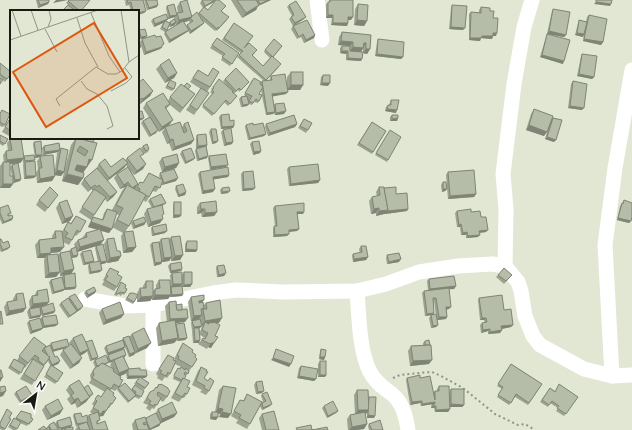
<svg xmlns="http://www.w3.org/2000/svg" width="632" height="430" font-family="Quicksand,sans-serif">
<rect width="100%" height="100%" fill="#e1e7d2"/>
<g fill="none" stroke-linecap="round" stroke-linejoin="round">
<path stroke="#8f9484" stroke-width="2" stroke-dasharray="2 3" stroke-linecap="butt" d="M393,378L400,375L419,373L432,372L441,376L463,388L495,414L518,425L525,424L535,430"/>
<g stroke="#fff" stroke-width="15">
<path d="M317,0L322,40"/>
<path d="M505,266L506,209L503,174L514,84L524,27L532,0"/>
<path d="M357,291C359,315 359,351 370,372C375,382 384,388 392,394C403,403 406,417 408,430"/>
<path d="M85,299L125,306L153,305"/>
<path d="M153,364V305L213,293L236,290L284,292L357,291L386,284L419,272L458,266L492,264L505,266L518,282L521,291L525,316L533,336L540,345L584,369L612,376L632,375"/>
<path d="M612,376L605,245L615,168L632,70"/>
</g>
</g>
<g fill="#9ca290" fill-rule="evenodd">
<path d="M36,0H49V2L48,4L38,8Z"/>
<path d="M69,0L81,11H75L66,3Z"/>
<path d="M124,0H143L146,11L144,13L138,11H131L129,5L126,6L125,2L127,0L125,1Z"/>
<path d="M144,0H157V7L147,10Z"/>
<path d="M202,0H215L214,2L205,7L208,10L222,11L227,20L217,31L216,30L215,31L202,20L204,23L202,25L190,34L188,31L187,32L169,43L164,34L165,32L160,29L163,23L154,27L151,21L153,19H168L166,21L169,23L170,22L174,19V18L175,17L168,19L166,8L167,6L177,14L178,13L177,7L180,2L192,16L198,14L203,8L200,3ZM188,21H189L190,23L186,26L184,22ZM176,23V25L179,24L166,32L169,26L170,27L175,25Z"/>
<path d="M231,0H271L258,6L256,10L242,18Z"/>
<path d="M329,0H353L351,20H348V23L347,26L331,25L332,18H326V4L329,2Z"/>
<path d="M358,4L367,21L364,26L354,25L355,9Z"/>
<path d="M289,5L304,19L293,26L289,19L292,16L287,7Z"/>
<path d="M452,5L463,30L449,29L451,8Z"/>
<path d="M481,7L490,11L493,18L496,36H493L492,39L481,38L480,41L469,40V14L471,12H479V10Z"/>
<path d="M553,9L566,35L564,37L547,34L552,11Z"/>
<path d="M589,15L603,42L601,45L583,41L584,35L583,37L575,35L578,23L579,20L586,22L587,17Z"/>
<path d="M234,23L244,48L255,53L252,56L263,66L270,58L264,52L265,50L282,46L273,57L279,67L266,81L270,80V78L271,76L286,94L272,96L274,105L275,104L284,114L275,115L274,113L273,114L266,115L262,96L258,103L254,102L252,105L249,104L247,106L241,107L239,99L241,97L245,96L244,95L252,80L261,82L264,81L237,57L241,53L222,40ZM261,89L262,95L259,94Z"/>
<path d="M293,26L315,35L314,38L304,43L301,37L297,39L291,29Z"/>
<path d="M139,30L147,36L140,39L138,34V32Z"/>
<path d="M342,32L371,35L370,49L367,54L363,53V49L361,52V61L346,60V54L340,53V48L342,46H350L338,45L339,37Z"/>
<path d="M547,34L563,64L540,57L546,37Z"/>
<path d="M156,37L162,47L160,49L144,55L140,42L142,39Z"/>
<path d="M217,38L239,53L230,66L221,60L223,56L210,48Z"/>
<path d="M378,39L403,57L401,59L375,56L377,42Z"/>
<path d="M582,54L594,77L592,79L577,76L581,56Z"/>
<path d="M0,63L11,74L5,82L0,77Z"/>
<path d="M160,65L177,73L174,78L165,83L156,69Z"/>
<path d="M213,68L210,87L207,92L209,93L194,115L186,110L201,89L190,82L198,70L208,76Z"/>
<path d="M291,72L303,85L300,90H287V77Z"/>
<path d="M323,75L328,86L320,85L321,77Z"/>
<path d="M225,79L247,84L239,92L238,90L234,94L233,92H232L237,96L228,106L224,102L212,116L202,107L212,94L210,92L212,90L211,89L213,87H228L223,81Z"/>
<path d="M170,80L174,89L172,91L165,88Z"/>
<path d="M573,81L582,110L568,108L571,84Z"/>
<path d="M138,83L153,91L150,96L140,104L139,102Z"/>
<path d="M188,89L195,94L180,113L170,105L166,109L170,124L167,127H182L184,124L194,140L191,144L172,151L169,143L167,144L162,132L165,128L159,132L156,128V133L149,137L141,123L143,121L149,117L143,108L146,103L168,101L170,97Z"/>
<path d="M391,100L396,113L385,111L386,107L388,105H389L390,102Z"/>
<path d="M534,109L552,119L554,142L545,139L548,128L544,136L526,130L531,114Z"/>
<path d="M2,110L5,125L3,127L0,126V113Z"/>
<path d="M221,115L230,121L234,126L233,128H231L232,144L224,146L221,132L223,130L229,128L221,129L219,117Z"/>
<path d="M392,115L398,118L397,121H390V117Z"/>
<path d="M11,116V137L2,132Z"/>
<path d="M304,119L312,123L306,133L298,128Z"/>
<path d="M372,122L386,131L372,154L357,145Z"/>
<path d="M266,124H297L295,127L268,136L265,127Z"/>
<path d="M246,125L266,134L264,136L248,140L245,127Z"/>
<path d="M211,129L218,141L216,143L212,144L209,132Z"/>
<path d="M388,133V160L387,162L375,155Z"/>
<path d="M0,135L8,139L3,146L0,144Z"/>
<path d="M197,135L207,145L206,147L207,158L197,161L195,151L196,149L200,148H196V137Z"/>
<path d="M12,138H21L23,157L24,156L34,161L36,173L38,169L37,161L40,157L35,158L33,144L34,142L41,156L55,170L57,153L58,152L43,155L42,148L44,146L59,143L65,168L71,145L76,138L86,141L87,138H95L93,142L87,167L83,173V178L78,185L62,181L64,172L61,176L55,175V176L52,181L37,183L36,173L34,178L24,179L23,164L24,163H23V160L20,163L10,164V176H12L10,167L12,165L21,179L20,181L13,183L10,188H0V166L3,162H4L3,155L6,151H8L7,143L10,139L13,138Z"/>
<path d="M252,142L261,151L260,153L253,155L250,144Z"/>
<path d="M143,146L149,149L148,152L144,154L141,148Z"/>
<path d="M182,151L193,160L185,164L180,154Z"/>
<path d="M226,154L210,170L208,158L209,156Z"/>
<path d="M127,158H141L143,169L134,175L131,171L135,189L140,182L143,183L149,173L160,178L159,176L160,173L176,181L162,185V184L156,192L153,191L146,202L143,200L129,226L125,232L136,247L132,252L123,253L121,236L123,233L112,227L109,233L101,231V245L106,255L104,244L107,239L121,256L118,261L107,263V261L106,263L101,264L100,272L89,274L88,266L89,264L83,265L80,254L82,252L94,261L93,263L98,262L95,248L96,246L77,252V257L72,258L74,269L71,274L76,287L75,289L64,290L63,291L52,294L49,282L51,280L62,277L63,275L60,276V272L56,277L45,278L44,260L45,258H37L35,245L39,240L52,239V236L55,231L62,232L68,222L71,223L76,216L80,232L76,236L75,235L69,245L63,242L60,252L51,253L50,255H58L60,253L69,251L71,249L75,247L74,244L78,240L82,238L86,233L98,230L88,227L90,222L93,217L102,220L104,213L107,209L112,210L122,191L125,187L120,189L114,178L117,174L128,168L126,165L124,168L107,181L117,192L113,197L107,202L105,199L91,220L79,212L93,191L91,189L88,192L81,184L84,179L96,169L99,164L111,167L125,160ZM116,214L119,215L113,226Z"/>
<path d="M162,158L179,163L176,168L162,172L159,162Z"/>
<path d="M289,167L320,180L318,183L289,186L287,169Z"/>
<path d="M200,172L229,175L228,177L213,179V192L202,194L198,174Z"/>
<path d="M243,172L253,190L242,191L241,174Z"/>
<path d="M448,172L476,194L474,197L448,199L446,175Z"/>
<path d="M443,182L447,189L445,191L442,192L441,185Z"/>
<path d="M176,186L186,192L185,195L178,197L175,189Z"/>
<path d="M379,187L384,188L396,194L408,209L407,211L385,214H384L376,216V213L371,214L369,201L372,197L377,196L376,192Z"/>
<path d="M222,188L228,193L221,194L220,190Z"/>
<path d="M55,199L45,212L36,205L39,200Z"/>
<path d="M150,199L166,203L164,205L162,206V217L160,223L148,227L144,214L147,209L152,208L148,201Z"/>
<path d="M624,200L632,203V220H631L629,223L617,220L620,206Z"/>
<path d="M174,202L181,215L180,217L173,218V205Z"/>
<path d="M59,203L70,221L62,224L56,208Z"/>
<path d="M200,203L217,212L214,216L202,217L201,213L197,214V207Z"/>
<path d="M275,206L303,214H297L299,229L297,231L289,232L287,236L273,237V228L275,226L273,208Z"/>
<path d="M0,208L10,215L8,216L12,220L2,224L0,219Z"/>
<path d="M457,211L471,212L481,217L486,232L479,233L478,237L466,238V235H461L460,227H457L455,213Z"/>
<path d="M133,221L146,222L144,225L133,229L131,223Z"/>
<path d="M152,227L165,233L152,236L151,229Z"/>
<path d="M171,237L183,255L180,260L171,261V258L169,261L162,262L161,264L154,266L150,245L152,243L159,242L161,239H170Z"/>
<path d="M0,239L8,249L1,252L0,250Z"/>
<path d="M187,241L197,250L196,252H185V244Z"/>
<path d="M361,246L368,257L366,260L353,262L352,256L353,254L360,253L359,249Z"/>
<path d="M387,255L399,262L387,264L386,258Z"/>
<path d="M170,264L182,269L181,271L174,272L182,275L184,272L192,284L190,287H182L183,294L182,296L170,297V296L168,299L152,300V299L150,301L137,302V297L133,304L125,300L130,293L137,294V293L140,288H143V286L146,281L153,291L155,289H156V285L159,280L171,287L170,275L172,273H170L168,266Z"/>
<path d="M217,266L226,273L224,276L217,277L216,268Z"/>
<path d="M110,268L117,274V287L114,291L102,285L104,281L103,280Z"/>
<path d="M498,275H512L504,284L496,277Z"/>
<path d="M429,279L456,286L454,289H449V309H447L446,319L437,320L438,325L436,327L431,328L429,318L431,315L425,316L422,293L424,291L428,290L427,281ZM433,301H434L436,315H433Z"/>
<path d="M121,282L125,288L127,289L124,295L122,294L121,296L118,294L117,296L114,295Z"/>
<path d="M37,291L47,305L54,313L42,316L41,314L40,317L29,319L27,312L29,309H30L29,301L32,296H34Z"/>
<path d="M86,291L95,293L87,298L84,293Z"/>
<path d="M16,294L26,308L23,312L6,316L4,307L7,302L13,301V299Z"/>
<path d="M69,297L81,309L68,318L59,305L61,303L68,299Z"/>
<path d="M191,297L204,300L202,302L203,306L206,303L219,323H217L214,343L211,348L208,347L207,349L198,344L203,338L204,339L205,338L200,335L199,343H193L192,331L193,329L192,330L191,323L192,321H191L188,302ZM203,325L202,327L200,332L199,328L202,326Z"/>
<path d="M479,298L504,310L513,325L511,327L502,329V330L500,333L488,334V331L481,333L480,325L482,323H485L484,320H480L478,300Z"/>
<path d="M169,302L176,305L182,310L185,322L175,323L176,325L187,338L185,340L177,341V340L174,343L158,346L156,328L159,323L167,322L165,306Z"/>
<path d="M102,309L124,314L121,318L103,325L99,313Z"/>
<path d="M42,317L56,326L43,328L41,330L30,334L27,323L29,321L40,320Z"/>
<path d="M132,334L147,348L129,357L125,347L124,349V358L128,369L140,370L147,376L145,378H141L149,383L144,390L134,384L139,378L127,379L126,373L125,374L120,376L119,387L115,391L111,389L110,391L113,395L112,404L109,408H108L103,416L99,417L98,424L108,430H75L78,426L76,427L73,416L74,414L82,417H87L89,415L93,414L90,412L94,406L92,404L98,395L101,397L105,392L89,383L91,380L90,375L95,367L93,362L95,360L107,357L108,355H107L104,348L106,346L122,340L123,338L129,337ZM112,362L110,365L112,368L106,365L108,363H109Z"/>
<path d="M34,337L45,347L50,345L51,343L69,346L70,345L69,343L73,338L86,343V342L98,357L96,359L90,361L87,351L85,353L80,356L79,363L70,369L60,355L63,350L65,348L53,352L55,357L60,361L58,364L53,366L63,373L55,384L44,377L51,367L48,361L43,367L32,385L20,379L32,360H31L25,368L24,367L19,375L8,368L14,359L17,360Z"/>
<path d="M425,341L429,364L410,366L408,351L411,346L423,345V343Z"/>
<path d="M183,343L192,352L195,357L197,359L184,379L187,387V394L184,398H182L179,402L171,398L180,382L173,379V378L178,368L180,369L181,367L175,364L170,374L167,378L165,377L162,381L157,378L158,376L156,374L168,355L173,360L176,361L174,359L180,348Z"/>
<path d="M321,349L325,357L324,360L319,359L320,351Z"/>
<path d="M320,361L326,375L325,377H318V364Z"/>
<path d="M511,364L542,384L528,405L515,397L509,405L497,397L502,389L497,386Z"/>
<path d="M301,366L316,379L314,381L297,378L299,368Z"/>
<path d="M201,367L206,372L204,378L208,381L209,391L206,395L200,392L202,390L192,385L198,371Z"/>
<path d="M407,378H420L433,393L435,391H437V389L439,386L449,396L450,391L451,389L464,405L462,407H450V409L448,412H435L434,408H431V406L432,404L421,406L420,403L410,405L406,380Z"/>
<path d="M256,382L262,393L256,394L254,385Z"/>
<path d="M159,384L168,389L167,397L163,402L160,400L154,409L152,408L150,411L146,408L148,405L143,403L150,392L153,391Z"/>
<path d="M135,385L144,391L139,399L135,397L128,403L117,390L118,388L131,390Z"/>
<path d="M69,386L84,388L92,396L89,397L86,402L77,408L75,403L71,405L67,399L70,396L66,390Z"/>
<path d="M223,386L228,418L219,417L220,414L218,413L216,420L210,419V414L212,412H215L219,390Z"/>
<path d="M550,388L555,391L578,397L564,416L556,411L558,408L550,403L548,407L540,402Z"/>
<path d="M357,390L368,398L369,397L374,418H367V412L365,414L367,424L364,429L357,430H348L347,419L350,415L355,414L354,395Z"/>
<path d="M16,392L30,397L20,403L14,394Z"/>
<path d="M247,394L262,402H263L261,396L262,394L270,406L262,410L260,406L247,429L236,423L238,420L231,416L240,400L243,401Z"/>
<path d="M45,406L60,414L47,420L42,410Z"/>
<path d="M324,406L338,411L336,413L327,418L322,408Z"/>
<path d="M7,409L9,418L5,429L4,430H2L0,429V422Z"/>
<path d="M158,409L177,413L174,417L161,423L159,426L150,430H133L132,424L135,420L146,418L155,414Z"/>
<path d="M21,411L33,419L29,425L28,424L27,426L20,423L16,430H13L8,427L14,418L16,419Z"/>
<path d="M262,414L279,430H262L259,418Z"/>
<path d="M57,421L71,427L73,430H64V429L62,430H38L46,428L49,425L55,424Z"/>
<path d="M369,424L383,430H369L368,426Z"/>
</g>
<g fill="#7f8475">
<path d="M56,0H68L53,3Z"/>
<path d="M215,0L214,2L203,8L205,6Z"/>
<path d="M268,0H271L258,6L256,10L242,18L246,13L259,6L260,4Z"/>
<path d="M49,2L48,4L38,8L40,5Z"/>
<path d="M596,2L611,4L610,6L594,4Z"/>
<path d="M158,5L157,7L147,10L149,8Z"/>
<path d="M146,11L144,13L138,15V13Z"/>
<path d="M177,15L175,17L168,19L170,16Z"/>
<path d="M328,15H333L332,18H326Z"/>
<path d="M192,17L188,21L176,25L179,20Z"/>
<path d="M306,17L304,19L293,26L295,23Z"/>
<path d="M348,17H353L351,20H347Z"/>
<path d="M168,19L166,21H165L163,23L154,27L155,24Z"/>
<path d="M357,20L367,21L364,26L354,25Z"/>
<path d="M176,22L175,25L170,27L171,25Z"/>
<path d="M204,23L202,25L190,34L191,31Z"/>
<path d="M333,23H348L347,26L331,25Z"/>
<path d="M451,27L465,28L463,30L449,29Z"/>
<path d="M189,30L187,32L169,43L170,40Z"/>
<path d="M549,31L566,35L564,37L547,34Z"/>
<path d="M493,33H497L496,36H492Z"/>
<path d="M577,33L584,34L583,37L575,35Z"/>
<path d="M315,35L314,38L304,43L306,40Z"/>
<path d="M147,36L145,38L140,39L141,37Z"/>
<path d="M482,36H493L492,39L480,38Z"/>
<path d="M470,38H481L480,41L469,40Z"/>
<path d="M584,39L603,42L601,45L583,41Z"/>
<path d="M341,41L353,42L350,46L338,45Z"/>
<path d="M364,43H366L360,53L349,52L353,47Z"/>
<path d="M162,47L160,49L144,55L146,52Z"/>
<path d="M366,49H370L367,54L363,53Z"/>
<path d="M342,51H348L346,54L340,53Z"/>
<path d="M377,54L403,57L401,59L375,56Z"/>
<path d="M542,55L564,61L563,64L540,57Z"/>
<path d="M348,58L362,59L361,61L346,60Z"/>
<path d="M177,73L174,78L165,83L168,78Z"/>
<path d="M579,74L594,77L592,79L577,76Z"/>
<path d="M322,83H330L328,86L320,85Z"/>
<path d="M291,85H303L300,90H287Z"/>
<path d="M153,91L150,96L140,104L143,99Z"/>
<path d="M288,92L286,94L270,97L272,94Z"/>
<path d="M249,104L247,106L241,107L243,105Z"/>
<path d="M570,106L584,108L582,110L568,108Z"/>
<path d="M387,109L397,110L396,113L385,111Z"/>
<path d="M286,111L284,114L275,115L276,113Z"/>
<path d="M275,112L273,114L266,115L267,113Z"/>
<path d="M144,118L142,120L138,121L139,119Z"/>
<path d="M398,118L397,121H390L392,119Z"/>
<path d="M173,120L170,124L159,132L162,127Z"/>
<path d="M297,124L295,127L268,136L270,133Z"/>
<path d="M529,125L547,132L544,136L526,130Z"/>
<path d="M234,126L233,128L221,129L222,127Z"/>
<path d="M158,130L156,133L149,137L151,135Z"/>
<path d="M266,134L264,136L248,140L250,138Z"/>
<path d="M547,137L556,140L554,142L545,139Z"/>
<path d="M173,139L169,143L167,144L170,140Z"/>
<path d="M194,140L191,144L172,151L175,147Z"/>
<path d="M218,141L216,143L212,144L213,142Z"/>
<path d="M233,142L232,144L224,146L226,143Z"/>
<path d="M207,145L206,148H196L198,146Z"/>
<path d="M60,150L58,152L43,155L45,152Z"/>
<path d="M261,151L260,153L253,155L254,152Z"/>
<path d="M36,155H42L41,157L35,158Z"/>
<path d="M208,156L207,158L197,161L199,159Z"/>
<path d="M24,158L20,163L4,165L7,160Z"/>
<path d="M195,158L193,160L185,164L186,162Z"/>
<path d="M89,159L92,160L87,167L84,166Z"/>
<path d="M128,163L124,168L106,182L109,178Z"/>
<path d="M179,163L176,168L162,172L165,167Z"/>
<path d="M146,164L143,169L134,175L137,171Z"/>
<path d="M77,165L87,167L82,174L72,172Z"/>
<path d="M228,165L226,167L210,170L211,167Z"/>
<path d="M57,170L64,172L61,176L54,175Z"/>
<path d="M67,174L83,178L78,185L62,181Z"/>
<path d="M229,175L228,177L211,180L213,177Z"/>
<path d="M26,176H36L34,178L24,179Z"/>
<path d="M55,176L52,181L37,183L40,179Z"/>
<path d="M178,178L176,181L162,185L164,183Z"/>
<path d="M21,179L20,181L13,183L15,180Z"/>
<path d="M320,180L318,183L289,186L291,184Z"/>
<path d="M128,182L125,187L120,189L124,185Z"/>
<path d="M3,184H13L10,188H0Z"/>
<path d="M138,184L135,189L132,188Z"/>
<path d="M95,185L88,192L91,188Z"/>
<path d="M255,188L253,190L242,191L244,189Z"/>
<path d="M215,189L213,192L202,194L203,191Z"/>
<path d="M443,189H447L445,191L442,192Z"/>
<path d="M230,191L228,193L221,194L222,192Z"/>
<path d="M117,192L113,197L107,202L110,197Z"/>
<path d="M186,192L185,195L178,197L179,195Z"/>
<path d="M476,194L474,197L448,199L450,196Z"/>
<path d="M379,208L376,213L371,214L374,209Z"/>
<path d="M201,209H205L201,213L197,214Z"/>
<path d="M408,209L407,211L385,214H384L376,216L379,211L388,210Z"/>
<path d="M217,212L214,216L202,217L205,213Z"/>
<path d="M297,212H304L303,214H296Z"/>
<path d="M174,215H181L180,217L173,218Z"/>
<path d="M73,216L70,221L62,224L65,219Z"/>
<path d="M13,218L12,220L2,224L4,222Z"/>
<path d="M618,218L631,221L629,223L617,220Z"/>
<path d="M163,219L160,223L148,227L151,222Z"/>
<path d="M91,222L112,229L109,233L88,227Z"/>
<path d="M146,222L144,225L133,229L135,226Z"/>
<path d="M461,224L460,227H457L459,225Z"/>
<path d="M299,229L297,231L287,232L289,230Z"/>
<path d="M488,230L486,232L478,233L479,231Z"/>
<path d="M167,231L165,233L152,236L154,234Z"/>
<path d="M467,232L466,235H461L463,233Z"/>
<path d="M289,234L287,236L273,237L275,235Z"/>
<path d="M480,235L478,237L466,238L468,236Z"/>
<path d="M104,240L100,245L77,252L80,247Z"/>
<path d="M10,247L8,249L1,252L3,250Z"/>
<path d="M64,247L60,252L51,253L48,257L47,255L45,258H37L40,254L51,248Z"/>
<path d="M136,247L132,252L123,253L127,248Z"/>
<path d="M186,249L197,250L196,252H185Z"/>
<path d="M78,255L77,257L71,258L73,256Z"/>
<path d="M183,255L180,260L171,261L175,256Z"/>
<path d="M121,256L118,261L107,263L110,258Z"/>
<path d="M172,257L169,261L162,262L161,264L154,266L155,263L161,262L164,258Z"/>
<path d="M368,257L366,260L353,262L354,259Z"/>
<path d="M401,259L399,262L387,264L389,262Z"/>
<path d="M94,261L93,263L83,265L85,263Z"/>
<path d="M107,261L106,263L99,265L101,262Z"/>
<path d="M74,269L71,274L60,276L64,271Z"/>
<path d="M182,269L181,271L170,273L171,271Z"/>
<path d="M102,270L100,272L89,274L91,272Z"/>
<path d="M60,272L56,277L45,278L49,273Z"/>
<path d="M226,273L224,276L217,277L219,275Z"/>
<path d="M173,284H182L181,286L171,287Z"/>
<path d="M192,284L190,287H182L184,285Z"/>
<path d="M456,286L454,289L428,291L430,289Z"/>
<path d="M76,287L75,289L64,290L63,291L52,294L54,292L65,289V288Z"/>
<path d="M96,291L95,293L87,298L88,295Z"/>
<path d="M183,294L182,296L170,297L172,295Z"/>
<path d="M155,295H171L168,299L152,300Z"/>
<path d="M153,296L150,301L137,302L141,297Z"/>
<path d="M204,300L201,305H195L199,301Z"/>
<path d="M49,302L46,306L30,309L33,304Z"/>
<path d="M83,306L81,309L68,318L70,316Z"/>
<path d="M446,307H451L449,309L445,310Z"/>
<path d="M26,308L23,312L6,316L9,311Z"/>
<path d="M55,311L54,313L42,316L43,314Z"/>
<path d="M434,313L433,315L425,316L427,314Z"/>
<path d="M124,314L121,318L103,325L106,320Z"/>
<path d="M41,315L40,317L29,319L31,317Z"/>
<path d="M202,315L198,320L191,321L194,316Z"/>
<path d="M439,317H447L446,319L437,320Z"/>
<path d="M188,318L185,322L167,324L170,319Z"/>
<path d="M222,318L219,323L209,325L205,322L203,325L201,326L205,321Z"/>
<path d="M482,318H486L484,320H480Z"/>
<path d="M58,324L56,326L43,328L41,330L30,334L32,331L42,328L44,326Z"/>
<path d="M438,325L436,327L431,328L433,326Z"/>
<path d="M513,325L511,327L500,329L501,326Z"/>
<path d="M202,326L200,328L194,329V328L192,330L194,327Z"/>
<path d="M490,329L488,331L481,333L483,330Z"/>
<path d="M502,330L500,333L488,334L490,332Z"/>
<path d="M178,338L174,343L158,346L162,341Z"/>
<path d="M187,338L185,340L177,341L179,339Z"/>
<path d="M200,340L199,343H193L195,341Z"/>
<path d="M151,343L147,348L135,353L138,349Z"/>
<path d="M211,343H214L211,348L208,347Z"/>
<path d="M69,346L67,348L51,352L53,350Z"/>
<path d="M125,347L123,349L107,355L108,353Z"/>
<path d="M89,349L85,353L76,358L80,353Z"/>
<path d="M135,352L134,355L129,357L130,354Z"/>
<path d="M126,355L124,358L114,361V360L112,362L109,363L110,361Z"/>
<path d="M98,357L96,359L90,361L92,359Z"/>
<path d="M320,357H325L324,360L319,359Z"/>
<path d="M82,358L79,363L70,369L73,365Z"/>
<path d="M273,358L291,364L289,367L271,360Z"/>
<path d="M432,360L429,364L410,366L413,361Z"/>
<path d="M60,361L58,364L51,367L52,365Z"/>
<path d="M129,369L125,374L116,378L119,373Z"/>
<path d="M320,375H326L325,377H318Z"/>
<path d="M128,376H147L145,378L127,379Z"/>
<path d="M299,376L316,379L314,381L297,378Z"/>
<path d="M3,377L0,382V378Z"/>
<path d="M6,391L3,396L0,397V393Z"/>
<path d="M264,391L262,393L256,394L258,392Z"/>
<path d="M32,395L30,397L20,403L21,401Z"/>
<path d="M90,397L86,402L77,408L81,403Z"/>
<path d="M78,398L75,403L71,405L74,400Z"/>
<path d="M422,401L420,403L410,405L412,402Z"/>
<path d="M435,402L434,404L421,406L422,404Z"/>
<path d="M272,404L270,406L262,410L263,408Z"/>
<path d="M451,404L464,405L462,407H449Z"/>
<path d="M433,406H436L434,408H431Z"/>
<path d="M218,408L223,409L220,414L215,413Z"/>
<path d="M63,409L60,414L47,420L51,416Z"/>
<path d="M450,409L448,412H435L436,410Z"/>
<path d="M358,410H369L366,414L355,415Z"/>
<path d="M103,411H106L103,416H99Z"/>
<path d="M338,411L336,413L327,418L328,416Z"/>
<path d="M222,412L231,414L228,418L219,417Z"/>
<path d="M177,413L174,417L159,424L162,419Z"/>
<path d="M368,415L375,416L374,418H367Z"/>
<path d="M212,417H218L216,420L210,419Z"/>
<path d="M161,423L159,426L150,430H149L150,429Z"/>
<path d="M367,424L364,429L357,430H349L352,427Z"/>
<path d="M72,425L71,427L62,430L59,429Z"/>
</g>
<g fill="#b5bca7" stroke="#7f8475" fill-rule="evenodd">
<path d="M38,0H49V2L40,5Z"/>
<path d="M69,0H90L81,11H80L68,1Z"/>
<path d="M127,0H143L146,11L138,13V11H133L131,2L128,3Z"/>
<path d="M146,0H157L158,5L149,8Z"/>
<path d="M187,0L192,17L179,20L177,13L183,12L180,2Z"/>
<path d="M202,0H215L205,6Z"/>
<path d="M216,0H219L226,6L221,11L229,17L219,28L218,27L217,29L199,13L204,7L208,10Z"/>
<path d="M237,0H256L259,5L246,13Z"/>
<path d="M258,0H268L260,4Z"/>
<path d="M330,0H353V17H348V23H333V15H328V2H330Z"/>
<path d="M596,0H612L611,4L596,2Z"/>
<path d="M296,1L306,17L295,23L291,17L294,15L289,5Z"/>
<path d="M174,4L177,15L170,16L167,6Z"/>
<path d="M358,4L368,5L367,21L357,20Z"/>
<path d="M68,5L73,9L71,11H62Z"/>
<path d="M452,5L467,6L465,28L451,27Z"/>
<path d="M481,7L490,8V11H494L493,18H498L497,33H493V36H482L481,38H470L471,12L481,13Z"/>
<path d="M553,9L570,12L566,35L549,31Z"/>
<path d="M197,12L204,23L191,31L187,25L193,21L190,18L192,17H191Z"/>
<path d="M166,14L168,19L155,24L153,19Z"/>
<path d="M589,15L607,19L603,42L584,39Z"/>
<path d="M174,19L176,22L171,25L170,22Z"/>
<path d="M307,20L315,35L306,40L303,34L299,37L293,26Z"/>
<path d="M579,20L587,22L584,34L577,33Z"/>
<path d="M165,21L170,23L167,30L162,27Z"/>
<path d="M183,21L189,30L170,40L165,32Z"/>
<path d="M234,23L253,36L244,48L249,43L257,50L252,55L263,66L272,56L281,64L266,80L239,55L243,51L224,38Z"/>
<path d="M145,29L147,36L141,37L139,30Z"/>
<path d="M342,32L371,35L370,49H366V43H364L363,48L353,47V42L341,41Z"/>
<path d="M547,34L570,40L564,61L542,55Z"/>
<path d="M155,35L156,37L161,36L164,44L162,45V47L146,52L142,39Z"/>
<path d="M138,37L141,47L138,48Z"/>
<path d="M217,38L239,53L232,64L222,57L225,54L212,45Z"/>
<path d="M274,39L282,46L273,57L265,50Z"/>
<path d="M378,39L404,42L403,57L377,54Z"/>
<path d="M342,46H350V51L363,52L362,59L348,58V51H342Z"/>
<path d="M582,54L597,56L594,77L579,74Z"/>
<path d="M169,59L177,73L168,78L160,65Z"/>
<path d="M0,63L11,72V74L7,79L0,74Z"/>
<path d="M213,68L219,72L210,87L193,78L198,70L208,76Z"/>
<path d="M236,68L249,82L241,90L239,88L236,91L225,79Z"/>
<rect x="291" y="72" width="12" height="13"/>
<path d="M285,74L288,92L272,94L275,112L267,113L262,81L272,80L271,76Z"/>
<path d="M323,75H330V83H322Z"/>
<path d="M0,78L3,80L0,84Z"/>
<path d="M254,78L261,82L260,84L263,87L259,94L262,95L259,101L256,99L253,103L249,101L252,96L245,93Z"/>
<path d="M143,79L153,91L143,99L142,98L138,101V83Z"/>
<path d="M219,79L233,91L232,92L237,96L230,104L226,100L214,114L203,105L214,92L212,90L214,88L213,87Z"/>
<path d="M170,80L176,83L174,89L167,86Z"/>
<path d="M573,81L587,84L584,108L570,106Z"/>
<path d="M187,83L191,86L188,89L184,86Z"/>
<path d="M181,84L195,94L183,108L170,97Z"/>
<path d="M201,88L209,93L197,110L190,105Z"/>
<path d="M163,93L170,104L165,107L173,120L162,127L146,103Z"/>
<path d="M247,96L249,104L243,105L241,97Z"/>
<path d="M391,100H399L397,110L387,109L388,105H391Z"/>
<path d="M284,103L286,111L276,113L275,104Z"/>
<path d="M534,109L553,116L547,132L529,125Z"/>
<path d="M2,110L10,114L5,125L0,122V114Z"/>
<path d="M142,111L144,118L139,119L138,112Z"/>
<path d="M229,114L230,121L234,120V126L222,127L221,115Z"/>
<path d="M294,115L297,124L270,133L266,124Z"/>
<path d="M392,115H398V118L392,119Z"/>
<path d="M11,117V131L5,127Z"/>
<path d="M150,117L158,130L151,135L143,121Z"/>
<path d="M553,118L562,120L556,140L547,137Z"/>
<path d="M304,119L312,123L308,130L300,126Z"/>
<path d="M180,122L184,133L187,131L184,124L188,122L194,140L175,147L173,139L170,140L165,127Z"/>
<path d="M372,122L386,131L373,152L359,143Z"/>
<path d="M253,123V125L263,123L266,134L250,138L246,125Z"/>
<path d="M231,128L233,142L226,143L223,130Z"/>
<path d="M211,129H216L218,141L213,142Z"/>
<path d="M390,130L401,137L388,160L376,153Z"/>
<path d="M206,134L207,145L198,146L197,135Z"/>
<path d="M0,135L8,139L5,144L0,141Z"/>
<path d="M15,138H21L24,158L7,160L6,151L12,150L10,139Z"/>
<path d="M76,138L97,143L92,160L89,159L87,167L77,165L75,170L84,173L83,178L67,174ZM80,146L88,151L85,156L77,151Z"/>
<path d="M88,138H95L93,142L87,141Z"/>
<path d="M41,141L42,155H36L34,142Z"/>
<path d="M259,141L261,151L254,152L252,142Z"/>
<path d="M59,143L60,150L45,152L44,146Z"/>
<path d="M147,144L149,149L146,151L143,146Z"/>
<path d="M206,146L208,156L199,159L196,149Z"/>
<path d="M61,148L68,150L64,172L57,170Z"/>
<path d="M140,148L144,154L140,156L146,164L137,171L127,158Z"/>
<path d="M191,148L195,158L186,162L182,151Z"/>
<path d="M177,154L179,163L165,167L162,158Z"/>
<path d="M226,154L228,165L211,167L209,156Z"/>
<path d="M34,155L35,160L25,161L24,156Z"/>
<path d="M53,155L55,176L40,179L39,168H42L40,156Z"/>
<path d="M123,158L128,163L109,178L99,164L105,159L111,167Z"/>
<path d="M35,161L36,176H26L25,162Z"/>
<path d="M3,162H10V176H13V184H3Z"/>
<path d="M18,163L21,179L15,180L12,165Z"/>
<path d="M318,164L320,180L291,184L289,167Z"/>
<path d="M128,167L138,184L132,188L128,182L124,185L117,174Z"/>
<path d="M228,167L229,175L213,177L215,189L203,191L200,172Z"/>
<path d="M97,168L117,192L110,197L99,185L97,187L95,185L91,188L84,179Z"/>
<path d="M174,169L178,178L164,183L163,181V180L160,173Z"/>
<path d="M474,170L476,194L450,196L448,172Z"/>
<path d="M253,171L255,188L244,189L243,172Z"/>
<path d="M149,173L163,180L160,188L155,186L149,197L139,191L140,189L137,187L140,182L143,183Z"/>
<path d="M443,182H446L447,189H443Z"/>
<path d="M183,184L186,192L179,195L176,186Z"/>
<path d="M127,185L146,195L129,226L117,220L123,208L116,205Z"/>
<path d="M50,187L58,195L48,208L39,200Z"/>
<path d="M229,187L230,191L222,192V188Z"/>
<path d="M379,187H384L388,210L379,211V208L374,209L372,197L380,195Z"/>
<path d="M396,187V194L407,193L408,209L387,211L388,210L384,188Z"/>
<path d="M94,189L106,197L94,215L82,207Z"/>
<path d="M161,194L166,203L154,207L150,199Z"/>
<path d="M67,200L73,216L65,219L59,203Z"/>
<path d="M624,200L632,203V217L631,221L618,218L622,203L623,204Z"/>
<path d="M216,201L217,212L205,213V209H201L200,203Z"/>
<rect x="174" y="202" width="7" height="13"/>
<path d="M304,203V212H297L299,229L289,230V234L275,235L274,226H277L275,206Z"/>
<path d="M8,205L11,213L8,214V216L12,215L13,218L4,222L0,213V208Z"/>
<path d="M162,205L164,214L162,215L163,219L151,222L147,209Z"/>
<path d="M107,209L117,212L112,229L91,222L93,217L103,220Z"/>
<path d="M471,209V212L480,211L481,217H486L488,230L479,231L480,235L468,236L467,232L463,233L461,224L459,225L457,211Z"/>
<path d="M76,216L86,221L80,232L77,230L72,240L65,237L68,233L64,230L68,222L71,224Z"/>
<path d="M144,217L146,222L135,226L133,221Z"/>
<path d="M166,224L167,231L154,234L152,227Z"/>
<path d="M100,229L104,240L80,247L78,240L87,237L86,233Z"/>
<path d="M55,231H62L64,247L51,248V253L40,254L39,240L56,238Z"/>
<path d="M133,231L136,247L127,248L124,232Z"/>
<path d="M180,236L183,255L175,256L171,237Z"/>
<path d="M114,238L117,251H120L121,256L110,258L107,239Z"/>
<path d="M169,238L172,257L164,258L161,239Z"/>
<path d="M0,239H1L3,243L8,241L10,247L3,250L0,244Z"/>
<path d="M187,241H197V250L186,249Z"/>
<path d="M159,242L162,262L155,263L152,243Z"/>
<path d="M103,244L107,261L101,262L96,246Z"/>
<path d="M361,246H366L368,257L354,259L353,254L362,252Z"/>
<path d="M76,247L78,255L73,256L71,249Z"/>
<path d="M91,250L94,261L85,263L82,252Z"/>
<path d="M70,251L74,269L64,271L60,253Z"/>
<path d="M399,253L401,259L389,262L387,255Z"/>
<path d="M58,254L60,272L49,273L47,255Z"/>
<path d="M100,261L102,270L91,272L89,263Z"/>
<path d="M181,262L182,269L171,271L170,264Z"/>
<path d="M224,265L226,273L219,275L217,266Z"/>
<path d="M110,268L119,272L117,274L122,277L117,287L105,280L108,276L106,275Z"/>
<path d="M504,268L512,275L506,281L498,275Z"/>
<path d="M182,272V284H173L172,273Z"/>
<path d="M184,272H192V284L184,285Z"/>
<path d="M75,273L76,287L65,288L64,275Z"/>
<path d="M454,276L456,286L430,289L429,279Z"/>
<path d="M62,277L65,289L54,292L51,280Z"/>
<path d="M159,280H170L171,295H155V289L160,288Z"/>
<path d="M146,281H153V296L141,297L140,288H146Z"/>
<path d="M121,282L126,285L125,288L127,289L125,293L124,292L123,293L120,292L118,294L116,293Z"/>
<path d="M182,286L183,294L172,295L171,287Z"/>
<path d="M94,287L96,291L88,295L86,291Z"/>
<path d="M449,288L451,307H446L447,317H439L436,298H433L434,313L427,314L424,291Z"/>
<path d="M47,289L49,302L33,304L32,296L38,295L37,291Z"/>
<path d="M23,293L26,308L9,311L7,302L17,300L16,294Z"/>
<path d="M130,293H133L138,295L134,302L127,298Z"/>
<path d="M75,294L83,306L78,310L69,297Z"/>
<path d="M204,295V300L199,301V303L203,302L204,308L201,309L202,315L194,316L191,297Z"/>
<path d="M502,295L504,310L511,309L513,325L501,326L502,330L490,332V329L483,330L482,323L487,322L486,318H482L479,298Z"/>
<path d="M68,298L77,311L70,316L61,303Z"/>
<path d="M220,300L222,318L205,321L203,309H207L206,303Z"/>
<path d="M176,301L177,310L187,309L188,318L170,319L169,302Z"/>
<path d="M120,302L124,314L106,320L102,309Z"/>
<path d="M53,303L55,311L43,314L41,307Z"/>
<path d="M182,304V310H177L176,305Z"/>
<path d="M40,307L41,315L31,317L29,309Z"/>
<path d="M1,311L3,324H0V312Z"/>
<path d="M436,314L438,325L433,326L431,315Z"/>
<path d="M56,315L58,324L44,326L42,317Z"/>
<path d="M40,318L43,328L32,331L29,321Z"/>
<path d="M200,319L202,326L194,327L192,321Z"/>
<path d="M175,320L178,338L162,341L159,323Z"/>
<path d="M205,322L209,324L210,322L213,323L214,322L220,325L215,336L218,337L214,343H211L210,344L202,340L203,338L205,339L208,333L202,330Z"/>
<path d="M184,323L187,338L179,339L176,324Z"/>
<path d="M144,328L151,343L138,349L132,334Z"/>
<path d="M194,328H199L200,340L195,341Z"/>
<path d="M82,334L89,349L80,353L73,338Z"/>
<path d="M129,336L135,352L130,354L123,338Z"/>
<path d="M34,337L46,346L42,351L50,357L44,365L38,360L39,358L35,355L28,363L19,356Z"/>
<path d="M67,339L69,346L53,350L51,343Z"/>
<path d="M92,340L98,357L92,359L86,342Z"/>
<path d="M123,340L125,347L108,353L106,346Z"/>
<path d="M429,340L430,345H425V341Z"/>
<path d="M183,343L193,350L192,352L196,355L195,357L197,359L192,367L178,359L179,356L177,355Z"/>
<path d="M71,344L82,358L73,365L63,350Z"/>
<path d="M50,345L55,357L57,356L60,361L52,365L49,358L50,357L48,356L44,348Z"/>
<path d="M431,345L432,360L413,361L411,346Z"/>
<path d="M124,349L126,355L110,361L108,355Z"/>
<path d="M276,349L294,356L291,364L273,358Z"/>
<path d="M321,349L326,350L325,357H320Z"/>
<path d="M106,355L109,362L104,364L102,363L100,365L97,366L95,360Z"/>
<path d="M168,355L174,358L173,360L176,361L170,374L168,372L166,376L160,373L162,371L159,369Z"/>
<path d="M123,356L129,369L119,373L114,360Z"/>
<path d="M14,359L25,365L21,373L10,366Z"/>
<path d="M33,359L44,366L35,381L24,374Z"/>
<rect x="320" y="361" width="6" height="14"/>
<path d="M102,363L114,369L113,371L121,377L120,379L123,380L119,387L114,384L111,389L92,378L94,375L93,371L96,367L99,366Z"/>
<path d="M511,364L542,384L529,403L516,394L511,403L498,395L503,387L498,384Z"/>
<path d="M51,365L63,373L57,382L46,374Z"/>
<path d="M301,366L318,369L316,379L299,376Z"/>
<path d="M181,367L185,370L186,368L189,371L188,374L185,372L184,374L186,376L184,379L183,378L182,380L175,377L174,375L178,368L180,369Z"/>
<path d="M201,367L207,370L206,372H208L204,378L208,381L210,378L214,381L209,391L204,388L205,386L196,381Z"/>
<path d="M140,368V370H146L147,376H128V369Z"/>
<path d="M0,370H1L3,377L0,378Z"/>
<path d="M420,375V378L430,376L435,400V391H439V386H449L450,409L436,410V406H433V404H435V402L422,404V401L412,402L407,378Z"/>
<path d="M140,377L149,383L145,388L136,382Z"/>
<path d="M183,378L190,381L187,387L190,388L187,394L185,393L182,397L175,393Z"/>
<path d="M79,380L90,397L81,403L78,398L74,400L71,395L74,393L69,386Z"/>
<path d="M262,381L264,391L258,392L256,382Z"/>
<path d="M125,383L136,395L129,401L118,388Z"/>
<path d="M159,384L160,385L161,384L168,388V389L170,391L167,397L158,392L157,395L161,398L157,405L155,404L154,406L149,404L151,401L147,398L150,392L154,390L156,387L157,388Z"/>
<path d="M559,384L578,397L566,414L557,408L559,406L552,401L549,405L542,400L550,388L555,392Z"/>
<path d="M88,385L93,394L89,396L84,388Z"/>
<path d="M135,385L144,391L141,397L135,394L136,392L132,389Z"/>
<path d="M5,386L6,391L0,393V387Z"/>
<path d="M26,386L32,395L21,401L16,392Z"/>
<path d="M223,386L236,388L231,414L222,412L223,409L218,408Z"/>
<path d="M107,388L114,393L113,395L116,398L112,404L111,403L106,411H103L101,414L98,412L100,420L97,421V424L105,421L108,430H93L89,415L98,412L99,411L93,408L97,401L95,399L98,395L101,397Z"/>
<path d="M451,389H464V405L451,404Z"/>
<path d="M357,390H368L369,410H358Z"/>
<path d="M267,392L272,404L263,408L262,403L266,401L262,394Z"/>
<path d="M247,394L262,402L250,424L239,418L241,415L234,411L240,400L244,401Z"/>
<path d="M369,397H376L375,416L368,415Z"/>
<path d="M58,399L63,409L51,416L45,406Z"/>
<path d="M333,401L338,411L328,416L324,406Z"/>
<path d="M172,402L177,413L162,419L158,409Z"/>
<path d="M7,409L12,413L9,418L11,419L5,429L0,426V423Z"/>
<path d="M21,411L31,414V418L33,419L31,422H30L29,424L16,418Z"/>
<path d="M274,411L279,430H266L262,414Z"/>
<rect x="212" y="412" width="6" height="5"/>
<path d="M365,412L367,424L352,427L350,415Z"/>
<path d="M81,413L82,417L87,415L88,422L77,424L74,414Z"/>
<path d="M156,413L161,423L150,429L147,422L146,418Z"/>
<path d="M70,417L72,425L61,428L60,427L59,428L57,421Z"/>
<path d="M145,417L147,422L143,423L144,425L147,424L149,430H138L135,420Z"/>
<path d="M14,418L21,422L17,429L10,425Z"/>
<path d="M380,420L383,430H372L369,424Z"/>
<path d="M54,422L58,429L60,427L62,430H51L49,425Z"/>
<path d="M87,422L90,430H80L78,425Z"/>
<path d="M311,425L312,430H297L296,428Z"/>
<path d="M44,426L46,429L49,427L50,430H38Z"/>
<path d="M73,427V430H65V428Z"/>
<path d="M327,427L328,430H312Z"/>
</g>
<g transform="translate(10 10)">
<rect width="129" height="129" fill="#e1e7d2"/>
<path fill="none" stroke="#919586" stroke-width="1" d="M2,0L11,26M21,0L28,20M81,3L99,46L110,62M67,8L75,33L88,57M38,17L41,9L39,0M35,19L47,42M0,30L88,0M119,52L129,45M71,71L77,79L87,84L97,96L103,116L97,119M101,81L116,73L122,67L115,58M50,96L46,89L86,57L98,64H106L112,61L119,52L111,0"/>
<path fill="#de560c" fill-opacity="0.15" stroke="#de560c" stroke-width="2" d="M84,13L117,68L36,117L3,62Z"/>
<rect width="129" height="129" fill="none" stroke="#191b13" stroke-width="2"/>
</g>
<g transform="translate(36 394) rotate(31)" stroke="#ffffff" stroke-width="3" paint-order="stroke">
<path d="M0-3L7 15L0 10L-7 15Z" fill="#191b13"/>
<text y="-6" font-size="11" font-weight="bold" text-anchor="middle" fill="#191b13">N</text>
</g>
</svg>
